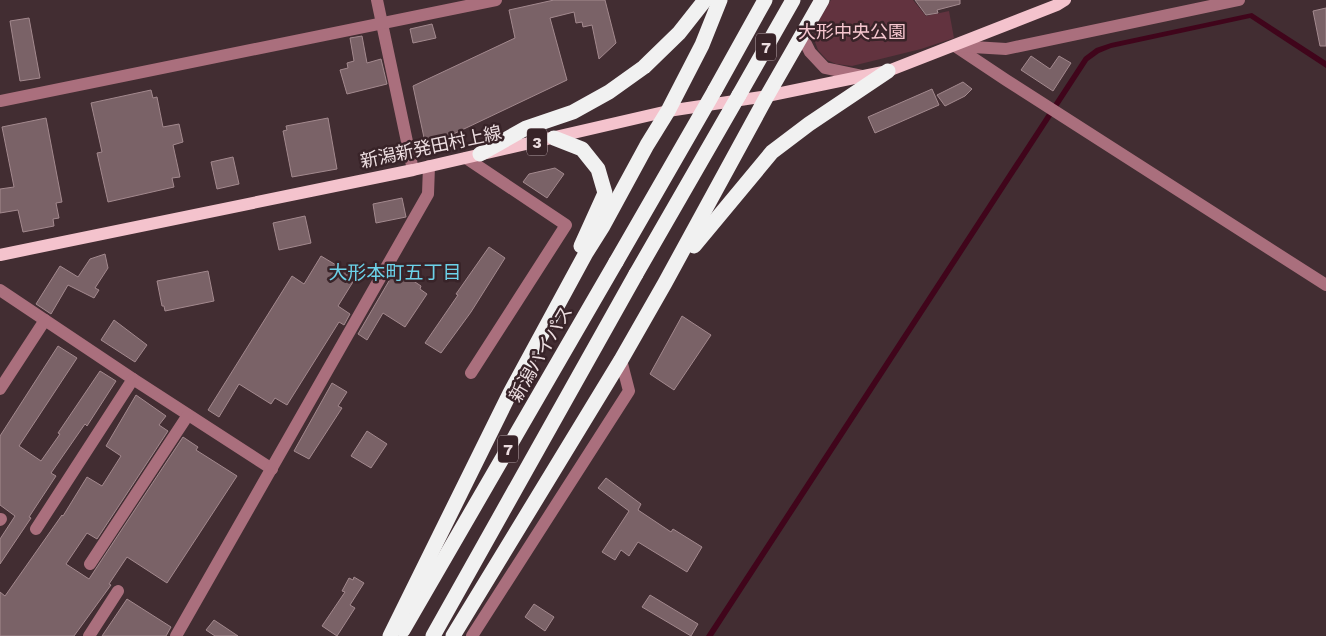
<svg xmlns="http://www.w3.org/2000/svg" width="1326" height="636" font-family="'Work Sans','Noto Sans JP',sans-serif">
<rect width="100%" height="100%" fill="#422d32"/>
<path fill="#62333f" d="M831,0H913L926,16L949,11L954,38L921,49L852,66L836,64L827,60L818,50L814,39L816,25Z"/>
<path fill="#40051b" d="M1252,13L1326,61V68L1250,18L1111,48L1099,53L1088,61L713,636H706L1084,57L1096,48L1111,43Z"/>
<g fill="#7a6267" stroke="#a3898e">
<path d="M554,0H605L616,43L599,59L592,25L583,27L582,22L576,23L574,12L550,18L567,80L426,147L413,86L515,38L509,10Z"/>
<path d="M915,0H960V4L937,10L938,13L926,15Z"/>
<path d="M1326,8V46H1320L1313,11Z"/>
<path d="M29,18L40,78L20,81L10,21Z"/>
<path d="M432,24L436,38L413,43L410,29Z"/>
<path d="M362,36L367,63L381,59L387,84L347,94L340,70L348,68L347,63L354,61L350,38Z"/>
<path d="M1031,56L1050,69L1059,56L1071,63L1053,91L1021,70Z"/>
<path d="M963,82L972,89L965,96L945,106L937,95Z"/>
<path d="M932,89L939,105L875,133L868,117Z"/>
<path d="M151,90L153,98L157,97L163,127L179,124L183,142L173,145L180,177L172,178L174,187L108,202L97,153L102,152L91,103Z"/>
<path d="M46,118L62,202L56,203L59,218L53,219L54,226L23,232L18,210L0,213V189L14,187L2,127Z"/>
<path d="M328,118L337,169L292,177L283,131L287,130L286,126Z"/>
<path d="M233,157L239,184L217,189L211,162Z"/>
<path d="M555,168L564,174L547,198L523,182L529,174Z"/>
<path d="M402,198L406,217L376,223L373,204Z"/>
<path d="M305,216L311,243L279,250L273,223Z"/>
<path d="M489,247L505,258L471,312L441,353L425,343L458,295L456,294Z"/>
<path d="M105,254L108,268L95,288L99,290L94,298L68,285L51,314L36,304L60,266L78,277L90,259Z"/>
<path d="M321,256L356,277L338,306L350,314L344,325L339,322L287,405L275,398L271,404L239,384L219,417L208,410L292,276L304,284Z"/>
<path d="M208,271L214,301L165,311L164,306H162L157,281Z"/>
<path d="M393,274L403,281L406,276L421,286L420,289L427,294L405,327L383,313L367,340L358,334Z"/>
<path d="M682,316L711,335L674,390L650,374Z"/>
<path d="M114,320L147,345L135,362L101,340Z"/>
<path d="M58,346L77,358L19,446L41,461L60,434L58,433L100,371L116,381L87,426L85,424L51,473L56,476L29,517L31,518L0,564V539L15,516L0,505V436Z"/>
<path d="M332,383L347,392L338,406L342,408L309,459L294,451Z"/>
<path d="M136,395L166,416L159,425L168,431L97,539L87,533L66,564L89,579L183,437L198,447L196,450L237,476L167,583L127,557L109,584L111,585L74,636H0V592L5,596L62,515L63,516L87,477L102,486L121,456L106,446Z"/>
<path d="M367,431L387,444L371,468L351,456Z"/>
<path d="M606,478L641,504L638,510L671,532L673,529L702,547L687,572L638,542L629,556L621,550L615,560L602,552L629,511L598,488Z"/>
<path d="M354,577L364,583L350,605L355,608L337,636L322,626L345,592L342,591L349,578L353,580Z"/>
<path d="M650,595L698,624L691,636L642,607Z"/>
<path d="M127,599L171,627L166,636H102Z"/>
<path d="M534,604L554,617L545,631L525,617Z"/>
<path d="M214,620L238,636H215L206,630Z"/>
</g>
<g fill="none" stroke-linecap="round" stroke-linejoin="round">
<g stroke="#aa6f7d" stroke-width="12">
<path d="M377,0L413,170"/>
<path d="M801,34L810,52L825,68L863,76"/>
<path d="M955,46L1006,80L1326,285"/>
<path d="M956,46L1006,49L1239,0"/>
<path d="M0,101L496,0"/>
<path d="M466,158L566,225L471,373"/>
<path d="M0,290L133,379L272,469"/>
<path d="M0,389L45,320"/>
<path d="M0,520L1,519"/>
<path d="M36,529L133,379"/>
<path d="M90,564L188,415"/>
<path d="M89,636L118,591"/>
<path d="M176,636L428,194L429,166"/>
<path d="M472,636L629,391L621,360"/>
</g>
<path stroke="#f4c3cd" stroke-width="12" d="M0,255L413,170L668,111L767,96L888,71L1057,5L1065,0"/>
<g stroke="#f1f1f1" stroke-width="15">
<path d="M715,90L765,0"/>
<path d="M739,95L793,0"/>
<path d="M554,138L582,149L598,169L605,193L581,246"/>
<path d="M480,154L526,128L573,112L609,92L644,67L679,33L705,0"/>
<path d="M694,246L772,152L809,124L888,71"/>
<path d="M403,630L616,262"/>
<path d="M390,636L510,393L586,253L603,226L647,145L668,111L702,45L720,0"/>
<path d="M433,636L636,274"/>
<path d="M453,636L621,360L665,283L767,96L822,0"/>
</g>
<g stroke="#f1f1f1" stroke-width="15">
<path d="M616,262L715,90"/>
<path d="M636,274L739,95"/>
</g>
</g>
<g text-anchor="middle" stroke-width="5" stroke-linejoin="round" paint-order="stroke">
<g fill="#382328" stroke="#b7a6aa" stroke-width="1">
<rect x="756" y="33.5" width="20" height="27" rx="4"/>
<rect x="527" y="128.5" width="20" height="27" rx="4"/>
<rect x="498" y="435.5" width="20" height="27" rx="4"/>
</g>
<g font-size="16" font-weight="bold" fill="#eddee1">
<text x="766" y="53">7</text>
<text x="537" y="148">3</text>
<text x="508" y="455">7</text>
</g>
<g font-size="18" fill="#f6c6cf" stroke="#382328">
<text x="852" y="38">大形中央公園</text>
</g>
<g font-size="18" fill="#eddee1" stroke="#382328">
<text transform="translate(431 147) rotate(-12)" y="6">新潟新発田村上線</text>
<text transform="translate(541 354) rotate(-60)" y="6">新潟バイパス</text>
</g>
<g font-size="19" fill="#6cd2e9" stroke="#382328">
<text x="395" y="279">大形本町五丁目</text>
</g>
</g>
</svg>
